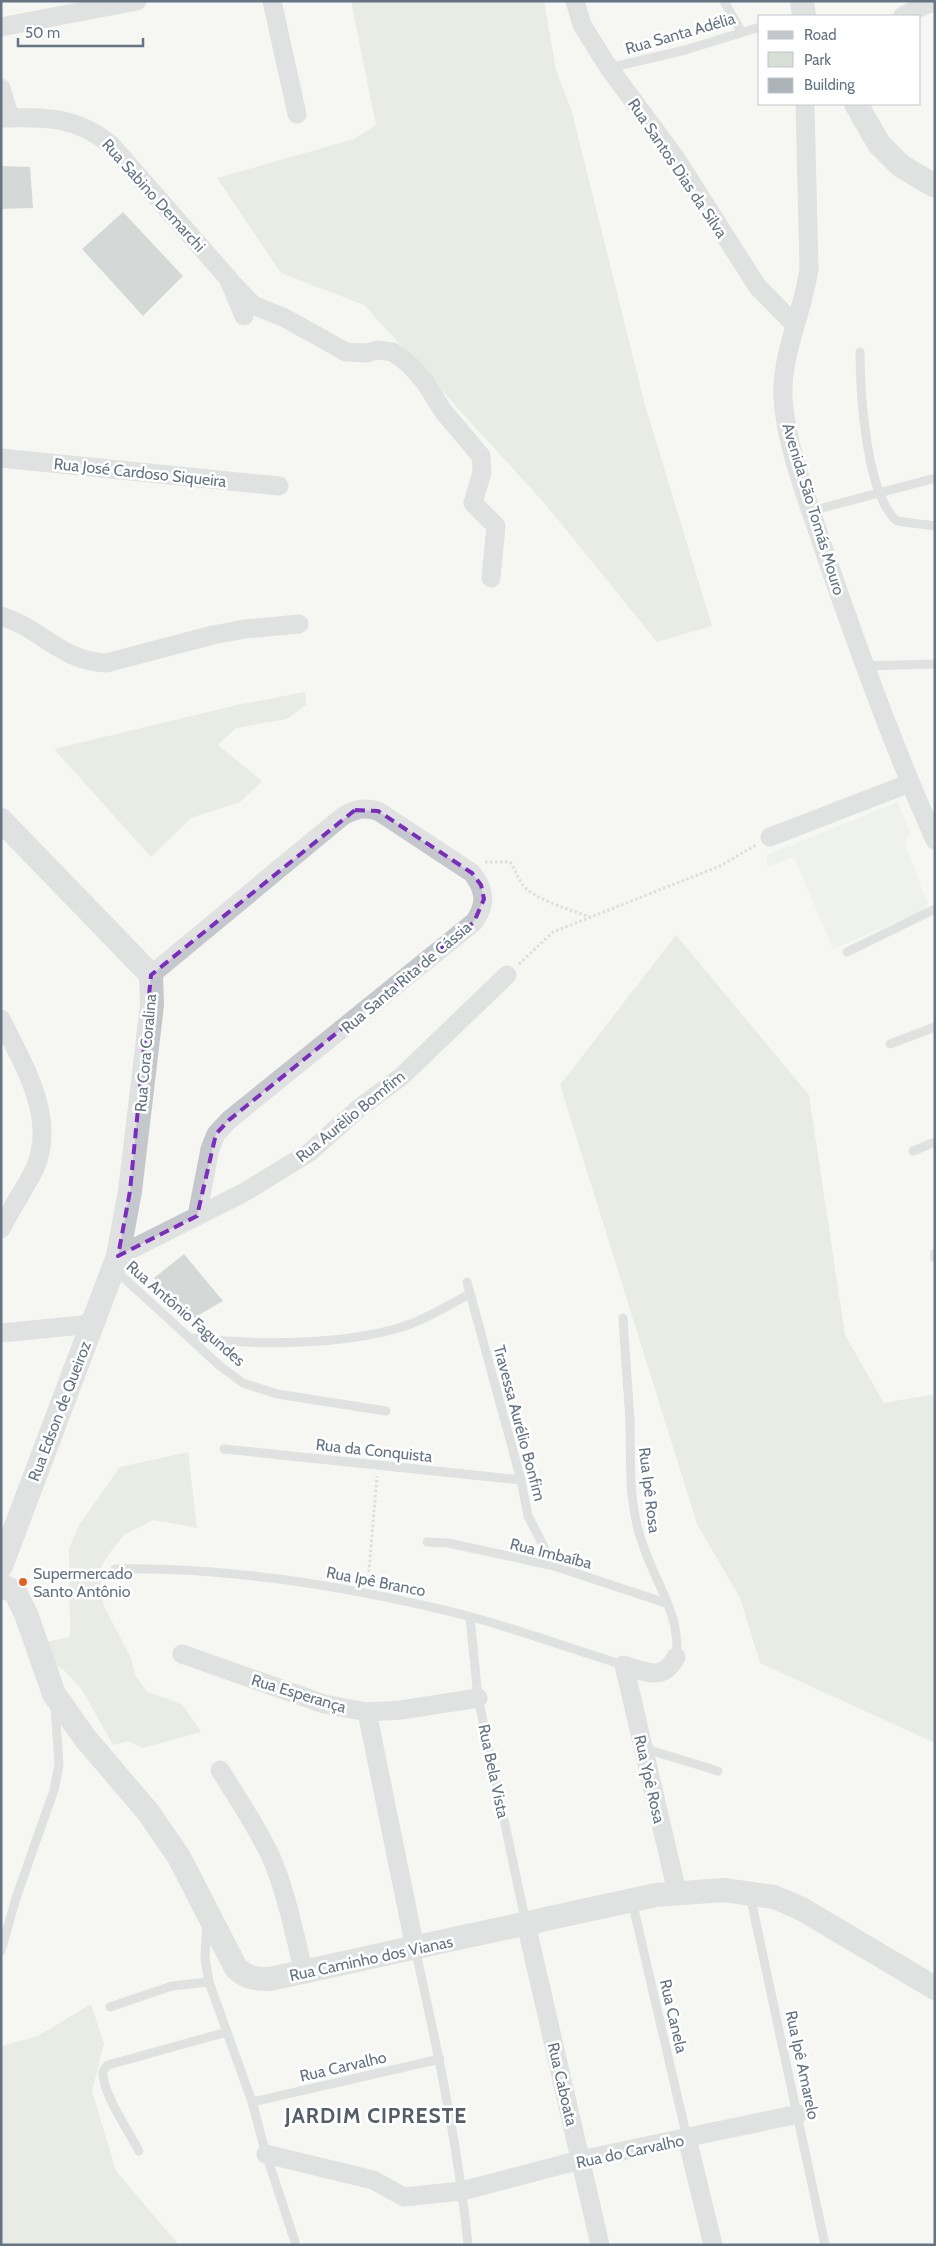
<svg xmlns="http://www.w3.org/2000/svg" width="936" height="2246" font-family="Cabin,sans-serif">
<rect width="100%" height="100%" fill="#f6f7f3"/>
<path fill="#e7e8e6" d="M898,802L910,832L905,844L928,904L924,910L833,949L794,857L767,867V855Z"/>
<g fill="#d7ded4">
<path d="M351,1H544L556,70L572,112L645,405L712,626L657,642L546,505L364,305L281,273L217,178L354,139L376,125Z"/>
<path d="M305,692L306,705L287,719L236,728L218,745L262,781L240,802L191,818L151,857L54,749L237,705Z"/>
<path d="M676,935L809,1095L845,1335L884,1403L935,1394V1743L760,1663L740,1598L697,1524L560,1085Z"/>
<path d="M188,1452L197,1528L153,1520L124,1535L106,1558L99,1572L104,1606L131,1658L136,1677L148,1692L182,1704L201,1732L143,1748L128,1741L113,1745L82,1690L64,1670L53,1663L42,1643L70,1637L69,1548L79,1525L120,1467Z"/>
<path d="M91,2004L104,2043L92,2091L116,2171L179,2245H1V2046L38,2036Z"/>
</g>
<g fill="#acb3b9">
<path d="M1,166L30,167L33,208L1,209Z"/>
<path d="M123,212L183,276L143,316L82,249Z"/>
<path d="M184,1254L223,1301L190,1320L154,1278Z"/>
</g>
<g fill="none" stroke-linecap="round" stroke-linejoin="round">
<g stroke="#bec0c2" stroke-width="3" stroke-dasharray="2.5 2.5" stroke-linecap="butt">
<path d="M485,862H510C515,868 516,875 521,882C530,899 572,910 590,917"/>
<path d="M519,964L553,932L720,866L756,845"/>
<path d="M368,1582L377,1476"/>
</g>
<g stroke="#c4c7cb" stroke-width="9">
<path d="M724,1L741,31"/>
<path d="M609,68L685,50L760,27"/>
<path d="M860,352C860,392 866,495 897,521L935,526"/>
<path d="M811,511L935,478"/>
<path d="M863,666L935,664"/>
<path d="M847,952L935,909"/>
<path d="M890,1044L935,1027"/>
<path d="M913,1151L935,1142"/>
<path d="M935,1253V1258"/>
<path d="M114,1269L220,1366L243,1383L277,1394L386,1411"/>
<path d="M467,1282L521,1480L528,1516L554,1566"/>
<path d="M623,1318C625,1353 628,1387 630,1421C631,1462 628,1503 642,1542C654,1581 682,1616 676,1657"/>
<path d="M190,1338C254,1345 340,1346 402,1327C425,1320 448,1305 470,1294"/>
<path d="M224,1449L521,1480"/>
<path d="M427,1542L448,1543L554,1566L666,1603"/>
<path d="M115,1569C234,1567 353,1587 468,1616C520,1630 572,1649 624,1665"/>
<path d="M470,1617L478,1698L526,1923"/>
<path d="M643,1748L718,1771"/>
<path d="M750,1895L825,2245"/>
<path d="M632,1901L687,2138"/>
<path d="M207,1923L205,1958L209,1982L252,2102L266,2154L296,2245"/>
<path d="M415,1948C437,2047 458,2144 468,2245"/>
<path d="M1,1951L16,1898L54,1790L59,1765L55,1707"/>
<path d="M110,2007L172,1986L209,1982"/>
<path d="M252,2102L440,2059"/>
<path d="M139,2151C128,2130 105,2097 103,2075C102,2071 105,2068 108,2065L227,2032"/>
</g>
<g stroke="#c4c7cb" stroke-width="19">
<path d="M272,1L297,114"/>
<path d="M575,1L582,25L609,68L677,160L757,286L795,325"/>
<path d="M903,16L925,5L935,2"/>
<path d="M1,27L137,1"/>
<path d="M1,88L10,118"/>
<path d="M805,104L809,269C803,312 781,354 783,398C786,447 808,501 823,547C857,647 892,744 935,840"/>
<path d="M1,118C44,117 77,116 111,145L228,278L244,316"/>
<path d="M230,281L253,305L285,318L346,352L367,353L377,350L393,352L410,365L425,382L443,411L481,456L482,472L473,503L496,526L491,578"/>
<path d="M1,458L279,486"/>
<path d="M1,616C41,628 60,661 106,663L213,635L245,629L299,624"/>
<path d="M770,837L910,783"/>
<path d="M151,975L343,816C356,809 364,807 378,811L472,873C485,890 487,904 474,922L229,1120L216,1134L210,1149L197,1216"/>
<path d="M1,1019C23,1064 57,1118 35,1168C25,1189 11,1208 1,1229"/>
<path d="M118,1256L243,1193L310,1152L358,1109L402,1076L507,975"/>
<path d="M1,1333L92,1324"/>
<path d="M182,1654L324,1704L367,1712L401,1710L478,1698"/>
<path d="M676,1657C663,1682 646,1672 624,1665L677,1892"/>
<path d="M367,1712L415,1948"/>
<path d="M220,1770C238,1799 257,1827 271,1857C287,1894 294,1934 304,1972"/>
<path d="M526,1924L600,2245"/>
<path d="M687,2138L713,2245"/>
<path d="M266,2154L373,2180L404,2197L462,2191L580,2160L798,2114"/>
</g>
<g stroke="#c4c7cb" stroke-width="24">
<path d="M802,1L804,16"/>
<path d="M856,104L879,144L901,166L935,186"/>
<path d="M1,820L151,975L152,1005L130,1191L118,1256L1,1566"/>
<path d="M1,1585L15,1592L26,1614L54,1694L85,1738L148,1812L179,1857L236,1968C247,1978 255,1979 270,1979L656,1895L724,1890L774,1897L800,1908L935,1988"/>
</g>
</g>
<path d="M0 0H936V2246H0ZM355,810L378,811L472,873L481,885L484,899L474,922L229,1120L216,1134L197,1216L118,1256L130,1191L151,975Z" fill="#f6f7f3" fill-opacity=".55" fill-rule="evenodd"/>
<path fill="none" stroke="#7b2cbf" stroke-width="4" stroke-dasharray="10 6" stroke-linejoin="round" d="M355,810L378,811L472,873L481,885L484,899L474,922L229,1120L216,1134L197,1216L118,1256L130,1191L151,975Z"/>
<circle fill="#e76023" stroke="#fff" stroke-width="2" cx="23" cy="1582" r="5"/>
<g text-anchor="middle" stroke-width="5" stroke-linejoin="round" paint-order="stroke">
<g font-size="16" fill="#657485" stroke="#fff">
<text transform="translate(680 33) rotate(-16)" y="6">Rua Santa Adélia</text>
<text transform="translate(678 168) rotate(56)" y="6">Rua Santos Dias da Silva</text>
<text transform="translate(154 195) rotate(48)" y="6">Rua Sabino Demarchi</text>
<text transform="translate(140 472) rotate(6)" y="6">Rua José Cardoso Siqueira</text>
<text transform="translate(814 509) rotate(73)" y="6">Avenida São Tomás Mouro</text>
<text transform="translate(406 977) rotate(-40)" y="6">Rua Santa Rita de Cássia</text>
<text transform="translate(145 1053) rotate(-85)" y="6">Rua Cora Coralina</text>
<text transform="translate(350 1116) rotate(-39)" y="6">Rua Aurèlio Bomfim</text>
<text transform="translate(186 1313) rotate(41)" y="6">Rua Antônio Fagundes</text>
<text transform="translate(59 1411) rotate(-69)" y="6">Rua Edson de Queiroz</text>
<text transform="translate(520 1423) rotate(75)" y="6">Travessa Aurélio Bonfim</text>
<text transform="translate(374 1450) rotate(6)" y="6">Rua da Conquista</text>
<text transform="translate(650 1490) rotate(83)" y="6">Rua Ipê Rosa</text>
<text transform="translate(551 1553) rotate(14)" y="6">Rua Imbaíba</text>
<text transform="translate(376 1581) rotate(11)" y="6">Rua Ipê Branco</text>
<text transform="translate(299 1693) rotate(17)" y="6">Rua Esperança</text>
<text transform="translate(494 1771) rotate(78)" y="6">Rua Bela Vista</text>
<text transform="translate(650 1779) rotate(77)" y="6">Rua Ypê Rosa</text>
<text transform="translate(371 1958) rotate(-12)" y="6">Rua Caminho dos Vianas</text>
<text transform="translate(674 2016) rotate(77)" y="6">Rua Canela</text>
<text transform="translate(803 2065) rotate(78)" y="6">Rua Ipê Amarelo</text>
<text transform="translate(343 2066) rotate(-13)" y="6">Rua Carvalho</text>
<text transform="translate(563 2084) rotate(77)" y="6">Rua Caboata</text>
<text transform="translate(630 2151) rotate(-12)" y="6">Rua do Carvalho</text>
</g>
<g font-size="16" fill="#657485" stroke="#fff" text-anchor="start">
<text x="33" y="1579">Supermercado<tspan x="33" dy="18">Santo Antônio</tspan></text>
</g>
<g font-size="21" font-weight="bold" letter-spacing="1" fill="#535e6a" stroke="#fff">
<text x="376" y="2123">JARDIM CIPRESTE</text>
</g>
</g>
<rect width="936" height="2246" fill="none" stroke="#657485" stroke-width="5"/>
<rect x="758" y="15" width="162" height="90" fill="#ffffff" stroke="#c1c7ce"/>
<rect x="768" y="31" width="25" height="8" fill="#c4c7cb" stroke="#c1c7ce"/>
<text x="804" y="40" font-size="15" fill="#657485">Road</text>
<rect x="768" y="52" width="25" height="15" fill="#d7ded4" stroke="#c1c7ce"/>
<text x="804" y="65" font-size="15" fill="#657485">Park</text>
<rect x="768" y="78" width="25" height="15" fill="#acb3b9" stroke="#c1c7ce"/>
<text x="804" y="90" font-size="15" fill="#657485">Building</text>
<path d="M18 38v8h125v-8" fill="none" stroke="#657485" stroke-width="2.5"/>
<text x="25" y="38" font-size="15" fill="#657485" stroke="#ffffff" stroke-width="4" paint-order="stroke">50 m</text>
</svg>
